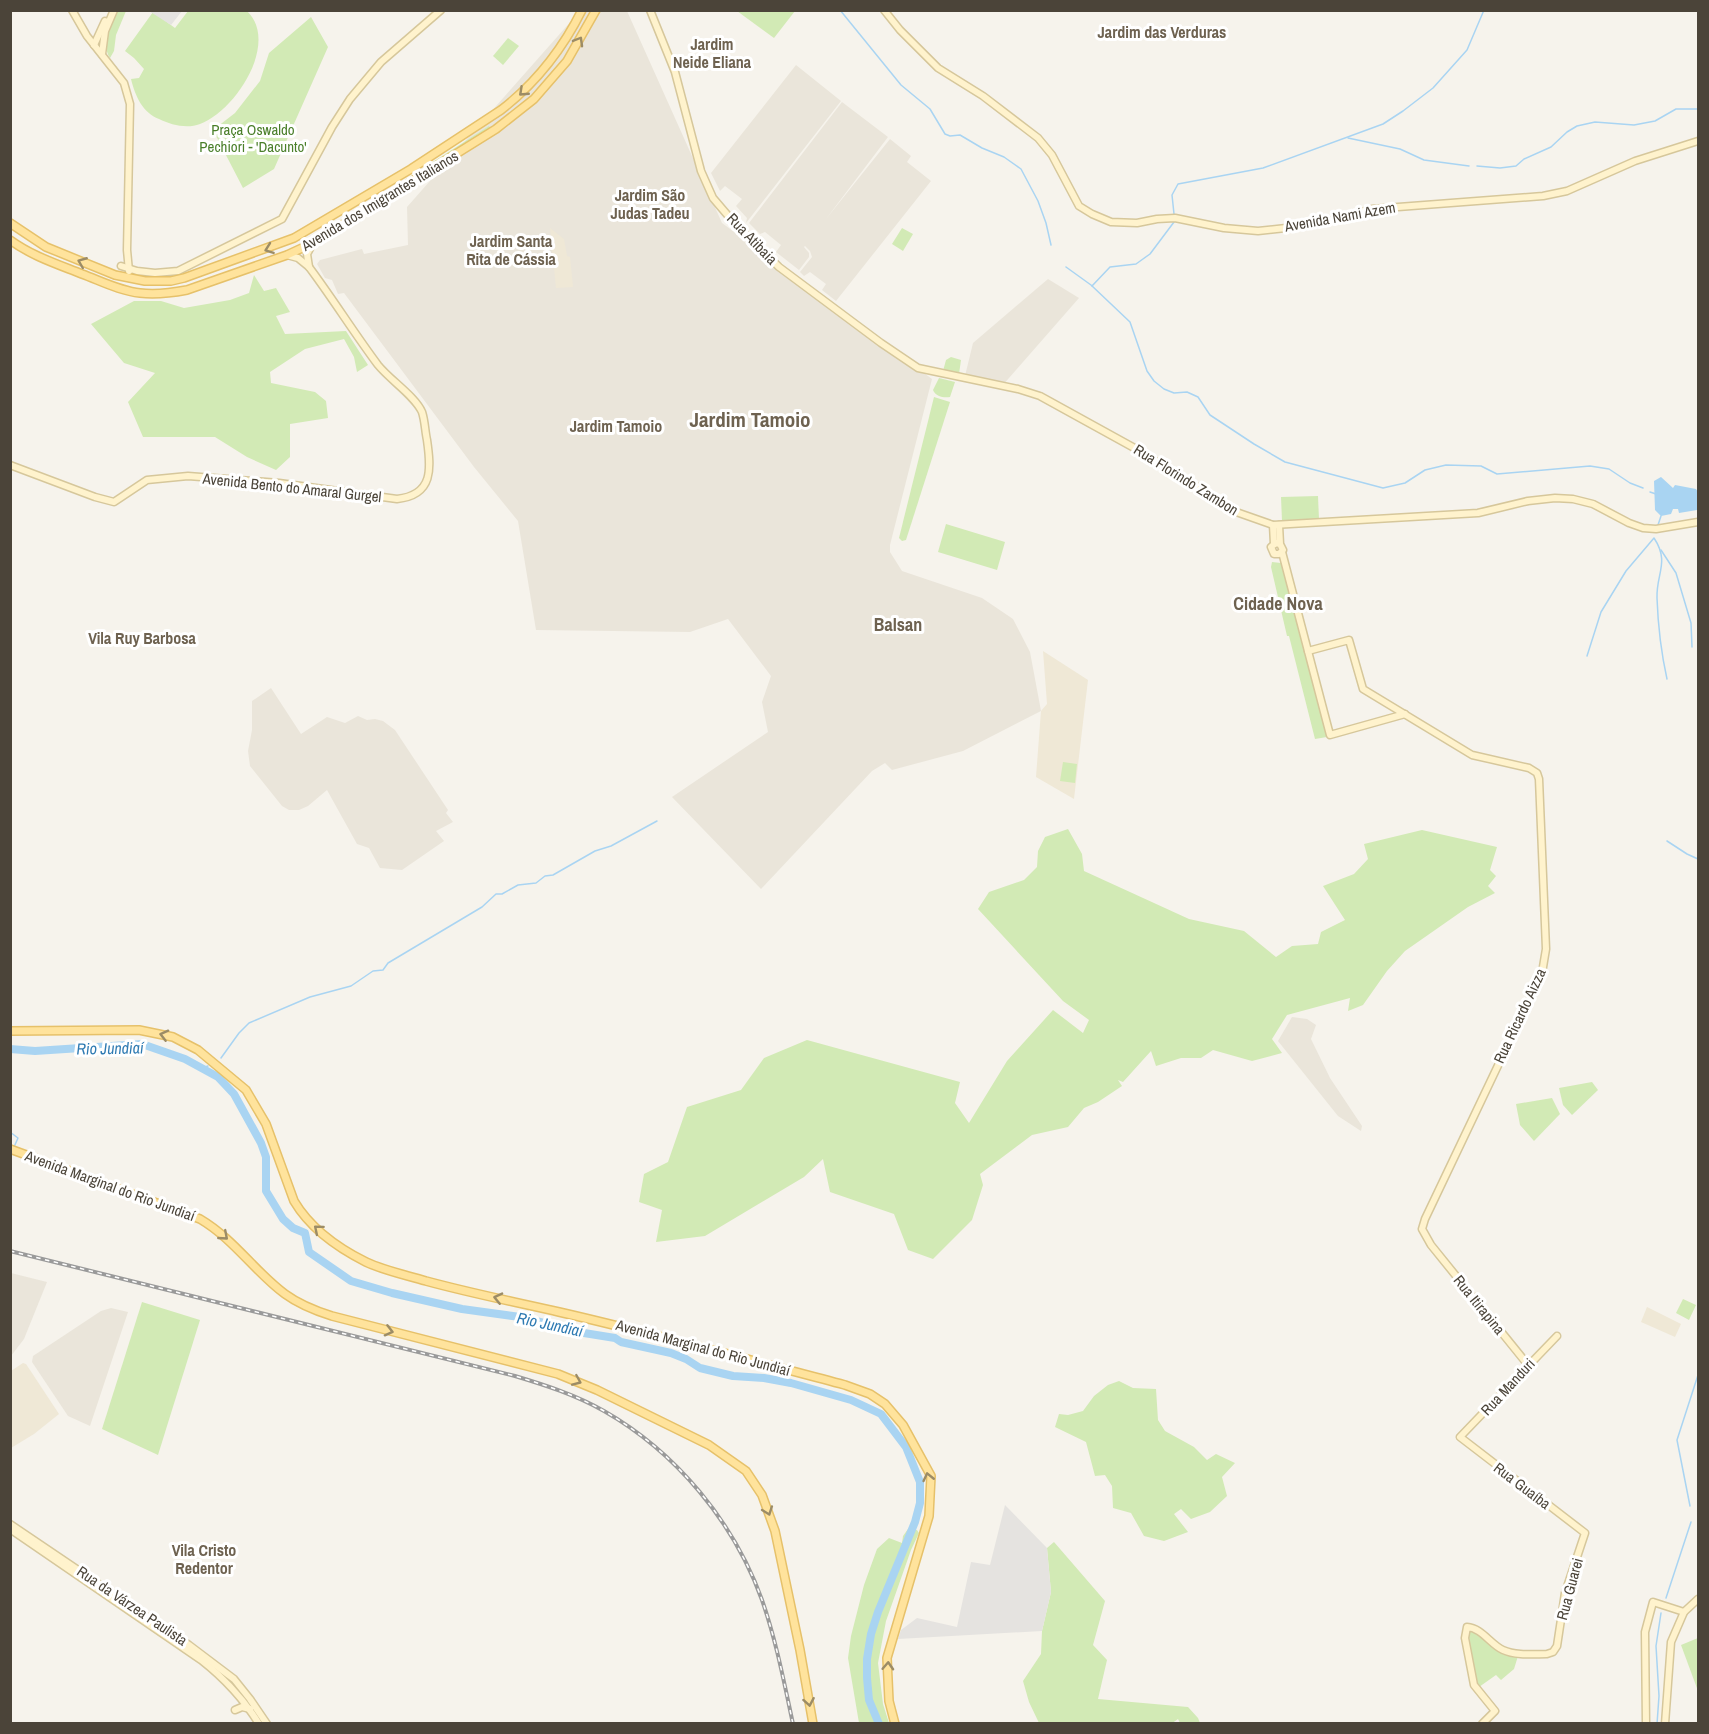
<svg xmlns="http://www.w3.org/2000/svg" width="1709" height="1734" font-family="'Archivo Narrow',sans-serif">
<rect width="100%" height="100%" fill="#f6f3ec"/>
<g fill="#eae5da">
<path d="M580,11H627L722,223L932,379L890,545V552L902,571L982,598L1013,619L1030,652L1041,711L963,751L892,770L885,763L872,771L761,889L672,797L768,732L762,702L771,676L728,619L690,632L536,630L518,521L474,467L344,293L338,294L332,280L325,278L317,264L320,260L362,249L364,254L408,245L407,207Z"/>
<path d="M796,65L841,101L746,223L747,218L736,206L742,199L725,186L720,191L711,173Z"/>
<path d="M842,102L888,137L826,219L890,139L911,156L907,162L931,181L836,301L822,290L826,284L810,272L804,276L800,272L812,257L810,251L805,246L804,247L809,253V257L799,270L776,252L781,245L765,232L760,234L749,223Z"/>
<path d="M1048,279L1079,298L1002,386L965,376L973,343Z"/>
<path d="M271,688L301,734L327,717L345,723L358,716L367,720L375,719L383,721L395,730L448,810L446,813L453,822L436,831L444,841L402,870L380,868L369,848L357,844L327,790L308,806L299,810H289L282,806L250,766L248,751L252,730V701Z"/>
<path d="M1292,1017L1307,1019L1316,1025L1311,1039L1330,1078L1362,1126L1361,1131L1338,1116L1278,1041Z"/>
<path d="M11,1273L47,1282L24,1339L11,1356Z"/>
<path d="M111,1308L128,1312L90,1426L68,1416L32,1362L33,1356L101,1311Z"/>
</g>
<g fill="#efe8d6">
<path d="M550,228L564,239L567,256L570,257L573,287L556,288Z"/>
<path d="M1043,651L1088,680L1074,799L1036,777L1041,711L1047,704Z"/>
<path d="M1647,1307L1681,1324L1675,1337L1641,1322Z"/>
<path d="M23,1363L26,1364L59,1414L34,1434L11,1448V1371Z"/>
</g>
<g fill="#d2eab5">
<path d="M118,11H126L116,35L114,51L110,58C100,42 111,25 118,11Z"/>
<path d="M188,11H247C280,43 235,111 200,124C187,129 171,125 159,119C143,113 135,96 131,79L139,78L144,69L134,58L125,51L153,12L175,28Z"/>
<path d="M737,11H795L774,38Z"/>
<path d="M311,17L328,47L274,169L243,188L213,130L235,113L260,81L269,53Z"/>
<path d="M508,38L519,46L503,65L493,56Z"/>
<path d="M489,126L490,128L387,194L386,192Z"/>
<path d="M902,228L913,234L903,251L892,244Z"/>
<path d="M254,275L264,291L276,288L290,312L276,316L285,334L346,331L368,365L357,372L354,357L344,339L305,349L270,372L271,383L315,392L326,401L328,418L290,424V457L276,470L247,457L215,437H143L128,402L155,373L124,363L91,324L134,301H161L184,308L230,300L249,293Z"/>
<path d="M951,357L961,360L959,374L943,371L946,360Z"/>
<path d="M939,378L955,382L950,397C944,398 936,397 933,390Z"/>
<path d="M934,397L950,402L906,540L902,541L899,538Z"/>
<path d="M1318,496L1319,519L1282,521L1281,497Z"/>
<path d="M946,524L1005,542L997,570L938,552Z"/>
<path d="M1272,562L1281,563L1327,737L1315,739L1289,636H1287L1271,567Z"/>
<path d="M1063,762L1077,764L1075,783L1060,781Z"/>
<path d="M1068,829L1082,854L1084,871L1189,919L1244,931L1276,957L1292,946L1318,944L1321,932L1345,920L1323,886L1354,874L1368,859L1364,844L1422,830L1497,847L1490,870L1496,876L1488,886L1495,893L1468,907L1405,951L1387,971L1363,1005L1348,1011L1350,998L1287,1015L1272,1039L1282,1053L1252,1061L1213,1050L1201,1058H1181L1156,1066L1151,1051L1123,1082L1118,1080L1122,1086L1098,1102L1084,1108L1068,1127L1032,1135L980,1174L983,1185L972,1220L933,1259L908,1250L894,1214L830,1192L823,1159L804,1177L705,1236L656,1242L662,1210L639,1202L644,1174L668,1162L687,1107L741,1090L764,1058L807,1040L960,1082L955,1103L969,1123L1007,1061L1053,1010L1083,1033L1089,1020L1063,1001L978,909L989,892L1024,880L1037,867L1038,851L1045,837Z"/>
<path d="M1592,1082L1598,1090L1572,1115L1563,1105L1559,1088Z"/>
<path d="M1552,1098L1560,1114L1534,1141L1520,1125L1516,1104Z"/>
<path d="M1683,1299L1696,1305L1689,1320L1676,1313Z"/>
<path d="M142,1302L200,1320L158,1455L102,1429Z"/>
<path d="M1119,1381L1133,1388L1156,1389L1158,1420L1165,1431L1194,1447L1207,1460L1216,1454L1235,1463L1222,1477L1227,1496L1210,1512L1191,1519L1181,1509L1174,1514L1188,1532L1164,1541L1144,1536L1131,1513L1113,1508L1112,1486L1105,1475L1095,1476L1086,1442L1055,1427L1059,1414L1068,1415L1083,1411L1094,1396L1108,1385Z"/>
<path d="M908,1529L917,1530L919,1533L911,1550L886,1621L878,1663L883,1704L889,1723H859L848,1658L851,1636L864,1585L877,1549L889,1538L902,1543L903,1536Z"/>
<path d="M1054,1542L1105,1601L1093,1645L1107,1660L1098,1699L1188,1707L1198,1718L1200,1723H1180L1178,1719L1171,1724L1039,1723L1029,1702L1023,1681L1041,1654L1042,1631L1051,1592L1047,1548Z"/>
<path d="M1468,1630H1472L1501,1652L1518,1656L1514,1669L1501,1680L1496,1675L1479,1687L1474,1677Z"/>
<path d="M1698,1638V1691L1681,1645Z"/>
</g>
<g fill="#e5e3e0">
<path d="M149,11L182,10V11L171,25Z"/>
<path d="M1005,1505L1047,1548L1051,1592L1042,1631L898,1639L901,1630L917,1618L957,1627L971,1562L990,1565Z"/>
</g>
<path fill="#a9d4f2" d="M1661,477L1673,488L1675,485L1696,489L1698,492L1697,510L1679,513L1678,509H1673L1671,514L1661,516L1655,510L1654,481Z"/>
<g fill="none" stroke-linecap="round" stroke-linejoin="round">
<g stroke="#a9d4f2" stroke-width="1.5">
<path d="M840,10L901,85L930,109L945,134L950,136L960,135L982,148L1004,157L1021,169L1038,201L1046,223L1051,245"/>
<path d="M1348,138L1400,149L1424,160L1469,166"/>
<path d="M1477,166L1500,168L1516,166L1524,159L1551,147L1567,132L1577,126L1595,122L1634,125L1655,121L1676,109H1698"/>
<path d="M1174,214L1172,195L1178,184L1263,168L1383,124L1403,111L1433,88L1467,50L1484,10"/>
<path d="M1066,267L1091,285L1130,322L1147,371L1154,381L1164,389L1174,393L1187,392L1198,397L1210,415L1254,444L1285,462L1383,488L1405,483L1425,470L1446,465L1481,466L1497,474L1590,466L1609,469L1630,483L1643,488"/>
<path d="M1092,286L1110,267L1136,264L1150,254L1174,222"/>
<path d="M1650,492L1656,494"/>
<path d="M1658,525L1661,516"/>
<path d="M1661,550L1676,573L1691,623L1692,647"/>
<path d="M1587,656L1601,612L1626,571L1654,538C1670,562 1656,574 1657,598C1658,626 1661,652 1667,679"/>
<path d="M1667,841L1687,854L1698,859"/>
<path d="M221,1058L239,1033L249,1023L310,997L351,986L373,971L383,970L388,963L482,907L496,894H502L518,885L536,883L545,876L553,875L595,851L611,846L657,821"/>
<path d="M202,1068L208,1066"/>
<path d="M10,1132L18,1138L14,1147"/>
<path d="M1690,1506L1677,1440L1698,1375"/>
<path d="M1666,1598L1691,1522"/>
<path d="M1657,1724L1659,1696L1656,1646L1661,1613"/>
</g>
<path stroke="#a9d4f2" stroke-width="8" d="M10,1049L35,1051L142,1044L185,1059L218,1077L234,1094L261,1143L266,1157V1191L283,1219L293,1228L305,1233L309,1252L351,1281L392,1293L462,1309L520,1317L584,1333L615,1338L621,1342L671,1353L686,1359L700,1368L733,1376L764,1378L791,1383L851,1400L881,1414L906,1447L920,1482V1503L915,1522L878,1612L871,1634L867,1659V1678L869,1700L879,1724"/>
<g stroke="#d6c79b" stroke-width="9">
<g id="secondary">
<path d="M72,10L87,36L124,83L130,104L127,250L129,271"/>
<path d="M650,10L675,72L701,171L713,198L736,225L779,267L881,343L918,368L1018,389L1040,396L1138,450L1239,513L1273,525L1478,513L1528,501L1555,498L1573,499L1593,504L1629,523L1643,528L1656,529L1698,522"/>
<path d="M884,10L900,30L938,68L983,96L1038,138L1052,155L1079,206L1092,214L1111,222L1137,223L1157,219L1175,218L1224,228L1258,231L1313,225L1372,209L1543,196L1567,191L1635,161L1698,141"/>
<path d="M94,45L105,21"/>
<path d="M102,54L105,31L114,10"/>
<path d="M121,266L137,271L155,273L178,271L282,219L332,127L350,99L381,62L441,10"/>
<path d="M309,267L307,254L313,243"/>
<path d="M10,465L95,497L114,502L147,480L188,476L279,483L397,499C434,495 431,468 427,440C425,431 425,421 422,412C415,396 390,380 378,365C354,333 333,299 309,267L298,258L287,255"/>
<path d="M1273,525L1274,544"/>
<path d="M1279,525L1280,544L1283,550L1279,554H1274L1271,547L1276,543L1280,544"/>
<path d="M1282,552L1330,735L1405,714"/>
<path d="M1308,651L1349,640L1363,689L1472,755L1529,768L1537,773L1539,779L1546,949L1542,973L1425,1219L1422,1229L1431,1245L1528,1365"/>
<path d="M10,1524L189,1645L234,1679L250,1699L267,1724"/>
<path d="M10,1529L201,1660C224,1678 243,1698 259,1724"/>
<path d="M235,1710L242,1707L250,1709"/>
<path d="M1482,1724L1495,1711L1474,1685L1465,1638L1467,1627C1482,1628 1490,1644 1503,1650C1516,1656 1534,1654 1547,1654L1553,1652L1557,1646L1565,1593L1585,1533L1460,1437L1557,1336"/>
<path d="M1646,1724L1645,1632L1653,1602L1684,1612"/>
<path d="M1665,1724L1671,1642L1684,1612L1698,1599"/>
</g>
</g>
<g stroke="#e6c16a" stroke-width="10">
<g id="primary">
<path d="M10,223L46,247L115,275L145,281H171L184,278L294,238L411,169L501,110C536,83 562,50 582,10"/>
<path d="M10,240C32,256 57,264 82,274C101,281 120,291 140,293C156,295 171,293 187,290L287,255L313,243L496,129L534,99L567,61L596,10"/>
<path d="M10,1031L139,1030L173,1037L198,1050L246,1090L266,1124L294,1201C310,1228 338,1248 366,1262C385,1271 406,1275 426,1281C470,1293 515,1302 559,1312C655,1334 750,1360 845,1385L870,1394L885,1404L903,1425L931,1476L929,1516L887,1658L889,1701L895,1724"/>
<path d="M10,1149L200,1219C234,1239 255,1272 285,1294C300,1305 316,1311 332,1316L558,1374L597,1390L709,1445L746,1471L762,1495L775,1531L800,1650L813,1724"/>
</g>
</g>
<use href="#secondary" stroke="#fff3cd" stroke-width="6"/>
<use href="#primary" stroke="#ffe39c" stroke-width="7"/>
<g stroke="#9a9a9a" stroke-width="4">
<path id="rail" d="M10,1251L515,1376C545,1385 576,1395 604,1411C676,1452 734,1522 762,1600C776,1640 784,1682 793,1724"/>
</g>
<use href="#rail" stroke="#fff" stroke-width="1.5" stroke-dasharray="4.5" stroke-linecap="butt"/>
</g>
<defs><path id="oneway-chevron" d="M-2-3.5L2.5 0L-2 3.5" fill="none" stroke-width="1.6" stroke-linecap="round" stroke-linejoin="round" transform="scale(1.5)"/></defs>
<g stroke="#9c8c66">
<use href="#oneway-chevron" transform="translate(579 41) rotate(-60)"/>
<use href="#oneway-chevron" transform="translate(523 92) rotate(137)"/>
<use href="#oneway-chevron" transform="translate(269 249) rotate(160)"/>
<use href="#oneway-chevron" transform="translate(82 262) rotate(-158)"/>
<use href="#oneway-chevron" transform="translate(164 1035) rotate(-166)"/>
<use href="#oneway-chevron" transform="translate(318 1229) rotate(-140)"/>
<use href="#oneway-chevron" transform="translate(224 1236) rotate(41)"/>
<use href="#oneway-chevron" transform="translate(498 1298) rotate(-167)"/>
<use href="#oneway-chevron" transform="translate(389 1331) rotate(14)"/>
<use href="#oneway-chevron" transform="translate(577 1381) rotate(23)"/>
<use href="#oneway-chevron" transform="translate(928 1477) rotate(-103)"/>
<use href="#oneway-chevron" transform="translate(768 1511) rotate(70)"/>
<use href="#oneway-chevron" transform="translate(888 1666) rotate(-87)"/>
<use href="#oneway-chevron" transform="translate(809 1702) rotate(80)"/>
</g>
<g text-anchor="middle" stroke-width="6" stroke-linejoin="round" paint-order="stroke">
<g font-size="15" fill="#4a7f2a" stroke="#fff">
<text x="253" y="135">Praça Oswaldo<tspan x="253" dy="17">Pechiori - 'Dacunto'</tspan></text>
</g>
<g font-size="15" fill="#4b4439" stroke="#fff">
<text transform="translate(380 201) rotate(-31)" y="5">Avenida dos Imigrantes Italianos</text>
<text transform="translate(1340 217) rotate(-10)" y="5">Avenida Nami Azem</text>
<text transform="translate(752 239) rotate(46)" y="5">Rua Atibaia</text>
<text transform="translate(1186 480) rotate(32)" y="5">Rua Florindo Zambon</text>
<text transform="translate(292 488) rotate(6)" y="5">Avenida Bento do Amaral Gurgel</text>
<text transform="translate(1520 1016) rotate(-65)" y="5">Rua Ricardo Aizza</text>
<text transform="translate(110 1186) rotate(20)" y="5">Avenida Marginal do Rio Jundiaí</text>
<text transform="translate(1479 1305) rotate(51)" y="5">Rua Itirapina</text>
<text transform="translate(703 1348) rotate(15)" y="5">Avenida Marginal do Rio Jundiaí</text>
<text transform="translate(1508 1387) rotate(-47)" y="5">Rua Manduri</text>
<text transform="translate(1522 1486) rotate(37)" y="5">Rua Guaíba</text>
<text transform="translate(1570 1589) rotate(-75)" y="5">Rua Guarei</text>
<text transform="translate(132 1606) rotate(34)" y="5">Rua da Várzea Paulista</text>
</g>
<g font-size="16" font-weight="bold" fill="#6e6250" stroke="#fff">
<text x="1162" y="38">Jardim das Verduras</text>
<text x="712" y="50">Jardim<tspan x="712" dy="18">Neide Eliana</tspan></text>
<text x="650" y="201">Jardim São<tspan x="650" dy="18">Judas Tadeu</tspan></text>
<text x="511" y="247">Jardim Santa<tspan x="511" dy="18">Rita de Cássia</tspan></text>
<text x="616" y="432">Jardim Tamoio</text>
<text x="142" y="644">Vila Ruy Barbosa</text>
<text x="204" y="1556">Vila Cristo<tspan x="204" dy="18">Redentor</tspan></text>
</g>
<g font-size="16" font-style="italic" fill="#2e7ab2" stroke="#fff">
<text transform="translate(110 1048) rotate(-1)" y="6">Rio Jundiaí</text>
<text transform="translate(550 1324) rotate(12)" y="6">Rio Jundiaí</text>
</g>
<g font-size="18" font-weight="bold" fill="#6e6250" stroke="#fff">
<text x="1278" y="610">Cidade Nova</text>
<text x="898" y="631">Balsan</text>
</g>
<g font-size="21" font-weight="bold" fill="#6e6250" stroke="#fff">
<text x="750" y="427">Jardim Tamoio</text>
</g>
</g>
<rect width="1709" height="1734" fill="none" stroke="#4b4439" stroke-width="24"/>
</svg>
